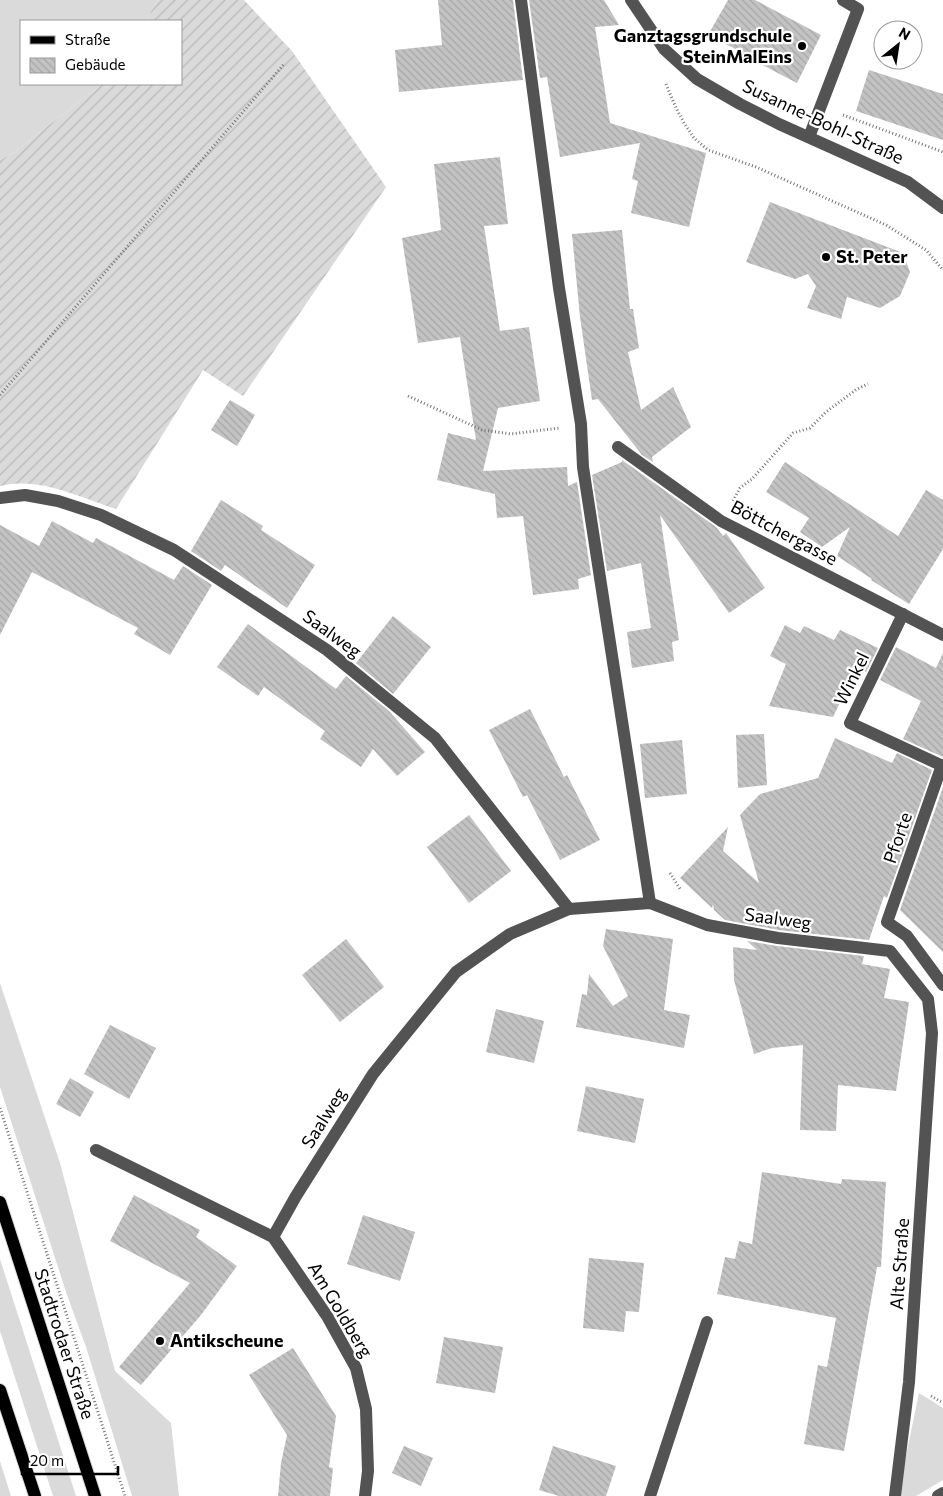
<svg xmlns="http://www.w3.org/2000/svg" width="943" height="1496" font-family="Commissioner,sans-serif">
<defs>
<pattern id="garden-furrows" width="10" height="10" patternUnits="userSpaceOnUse" patternTransform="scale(1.25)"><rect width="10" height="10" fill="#dadada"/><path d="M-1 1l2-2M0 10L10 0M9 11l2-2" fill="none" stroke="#b9b9b9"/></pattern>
<pattern id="building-back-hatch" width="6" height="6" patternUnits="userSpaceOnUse" patternTransform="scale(1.25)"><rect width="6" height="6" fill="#c3c3c3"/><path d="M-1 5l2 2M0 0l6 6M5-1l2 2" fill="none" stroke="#a6a6a6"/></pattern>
</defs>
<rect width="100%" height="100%" fill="#fff"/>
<g fill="#dadada">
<path d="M0,0H158L145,21H21V84H102L13,153L0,160Z"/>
<path d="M0,983L60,1163L115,1371L171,1423L179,1496H132L86,1347L66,1292L0,1087Z"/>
<path d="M0,1259L76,1496H53L0,1331Z"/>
<path d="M919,1393L943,1408V1480L916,1496H901L899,1490Z"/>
<path d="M0,1461L10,1493L11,1496H0Z"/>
</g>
<path fill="url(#garden-furrows)" d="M158,0H244L292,51L386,187L243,396L203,370L116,509C80,497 38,476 0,486V160L13,153L102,84H181V21H145Z"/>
<g fill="url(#building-back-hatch)">
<path d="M438,0H513L523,80L399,92L395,50L442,45Z"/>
<path d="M529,0H604L619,25L595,27L610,123L706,153L689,227L631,213L638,181L632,179L640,143L560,157L547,77L540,78Z"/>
<path d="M728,0H755L821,35L797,83L751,59V57L708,35Z"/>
<path d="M869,70L943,94V140L856,111Z"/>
<path d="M500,157L508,224L484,226L500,331L529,327L540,401L498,408L483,471L567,467L568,486L577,482L591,575L578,579L579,589L533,595L523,516L497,518L495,494L437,480L448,433L476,440L460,337L418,343L402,238L441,230L434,164Z"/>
<path d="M770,202L903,253L910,272L900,296L880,308L847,297L841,319L807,308L816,286L808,274L795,279L746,262Z"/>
<path d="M622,230L630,309H633L639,348L628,352L641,410L673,387L691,427L652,457L653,462L642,455L598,399L592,400L580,317L572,234Z"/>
<path d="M230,400L255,415L237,446L211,430Z"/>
<path d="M622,460L716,527L723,536L726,533L765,588L729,613L660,515L679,640L672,642L674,661L632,668L627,632L651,628L641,563L607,571L592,475L622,462Z"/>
<path d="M785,462L898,536L926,490L943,500V549L909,604L871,580L872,579L837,556L850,527L822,547L800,532L809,518L766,492Z"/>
<path d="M221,500L263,526L261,530L315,565L287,608L225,565L221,571L191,551Z"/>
<path d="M52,521L93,543L96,538L174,580L183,566L212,585L170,655L134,634L138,628L32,572L0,635V525L39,546Z"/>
<path d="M393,616L431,647L393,694L356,663Z"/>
<path d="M248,624L336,689L346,676L389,711L425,752L397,776L373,749L361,767L320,739L325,731L264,687L258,696L217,667Z"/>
<path d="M785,625L800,633L804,626L834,640L840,630L878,648L866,672L857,667L833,717L769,706L786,664L770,656Z"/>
<path d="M896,647L936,668L943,653V757L903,739L921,701L880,680Z"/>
<path d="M530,709L564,777L567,775L600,840L560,860L527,795L523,797L489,730Z"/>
<path d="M764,734L767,785L738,788L736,735Z"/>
<path d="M835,738L892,763L897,753L932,770L887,898L884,896L869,940L779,930L725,920L714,910L713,904L712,908L680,878L728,827L723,851L759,883L740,815L760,794L818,778Z"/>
<path d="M682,740L687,794L645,798L640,744Z"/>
<path d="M943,787V952L900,910Z"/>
<path d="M469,815L511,871L469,903L427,847Z"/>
<path d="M606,929L673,939L664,1010L690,1015L684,1048L576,1027L582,994L587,995L589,974L613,1006L628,996L603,946Z"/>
<path d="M346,939L384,987L340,1022L302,975Z"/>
<path d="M747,941L777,946L864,956L862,964L890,969L884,998L909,1002L896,1091L838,1085L836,1131L800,1130L803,1045L772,1048L754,1054L734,980L733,947L757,950Z"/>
<path d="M496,1009L544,1021L534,1063L486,1052Z"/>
<path d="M110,1025L156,1048L129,1099L84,1074Z"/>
<path d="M70,1078L94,1092L80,1117L56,1104Z"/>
<path d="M586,1086L644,1099L635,1143L577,1131Z"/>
<path d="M762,1172L841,1184L842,1179L886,1182L881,1267H877L844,1451L804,1444L818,1365L827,1367L836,1318L717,1294L725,1257L735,1259L739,1241L752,1244Z"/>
<path d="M134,1195L200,1230L196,1237L237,1266L201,1315L141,1385L119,1367L190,1283L110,1241Z"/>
<path d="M363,1215L415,1232L400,1281L347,1264Z"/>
<path d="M589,1258L644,1263L639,1312L626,1311L624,1332L583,1328Z"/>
<path d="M444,1337L503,1347L495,1393L436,1383Z"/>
<path d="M293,1348L336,1416L329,1467L333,1468L330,1496H278L281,1463L287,1435L249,1375Z"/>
<path d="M404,1446L433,1458L421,1486L392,1473Z"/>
<path d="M553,1446L616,1466L606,1496H559L539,1490Z"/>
</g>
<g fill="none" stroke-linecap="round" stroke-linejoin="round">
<g stroke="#dbdbdb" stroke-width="14">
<g id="major">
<path d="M0,1202L95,1496"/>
<path d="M0,1390L35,1496"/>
</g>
</g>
<g stroke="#757575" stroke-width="3" stroke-dasharray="1 2.5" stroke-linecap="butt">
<path d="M666,84L676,108L684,123L694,138L708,150L756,167L886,225L926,250L943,270"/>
<path d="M843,115L943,152"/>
<path d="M0,395L284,64"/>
<path d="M408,396L482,430L511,434L559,428"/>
<path d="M733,501L740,488L752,479L793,433L810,428L826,412L857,389L868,384"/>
<path d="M670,873L680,889"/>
<path d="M0,1108L125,1496"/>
<path d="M931,1396L943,1403"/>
</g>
<g stroke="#535353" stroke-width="12">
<path d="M521,0L559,288L581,424L583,467L650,903"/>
<path d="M631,0L664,49L697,79L740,104L779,124L908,182L943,208"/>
<path d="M809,137L858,9L843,0"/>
<path d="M618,447L721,521L943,635"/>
<path d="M0,498L25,495L58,501L101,515L174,550L327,650L435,738L569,909L650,903L707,925L778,938L890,951L928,999L932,1033L909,1382L895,1496"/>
<path d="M903,614L850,723L943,766"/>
<path d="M942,765L887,922L907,936L943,985"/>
<path d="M96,1150L273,1237L327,1316L356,1368L366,1409L368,1471L365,1496"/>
<path d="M273,1237L296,1196L373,1074L456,972L510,934L569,909"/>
<path d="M650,1496L707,1322"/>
<path d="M938,1496L943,1493"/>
</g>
<use href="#major" stroke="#000" stroke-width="12"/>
</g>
<g fill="#000" stroke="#fff" stroke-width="2">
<circle cx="802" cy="46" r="5"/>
<circle cx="826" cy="257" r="5"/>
<circle cx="160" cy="1341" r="5"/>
</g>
<g text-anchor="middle" stroke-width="4.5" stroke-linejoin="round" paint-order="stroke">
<g font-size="18" font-weight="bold" fill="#000" stroke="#fff" text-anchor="start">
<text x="792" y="42" text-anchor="end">Ganztagsgrundschule<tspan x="792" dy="21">SteinMalEins</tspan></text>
<text x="836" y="263">St. Peter</text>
<text x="170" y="1347">Antikscheune</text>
</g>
<g font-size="18" fill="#000" stroke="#fff">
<text transform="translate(823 122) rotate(25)" y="6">Susanne-Bohl-Straße</text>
<text transform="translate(784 533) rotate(28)" y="6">Böttchergasse</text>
<text transform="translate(332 634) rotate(36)" y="6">Saalweg</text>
<text transform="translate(852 679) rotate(-64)" y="6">Winkel</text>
<text transform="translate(898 838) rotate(-71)" y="6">Pforte</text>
<text transform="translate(778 919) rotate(8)" y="6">Saalweg</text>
<text transform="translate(324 1118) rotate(-58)" y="6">Saalweg</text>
<text transform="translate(900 1264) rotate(-86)" y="6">Alte Straße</text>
<text transform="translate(340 1310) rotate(59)" y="6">Am Goldberg</text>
<text transform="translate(64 1344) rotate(72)" y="6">Stadtrodaer Straße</text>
</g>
</g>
<rect x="20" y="20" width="162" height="65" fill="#ffffff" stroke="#999999"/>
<rect x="30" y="36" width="25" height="8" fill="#000000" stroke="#999999"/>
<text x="65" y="45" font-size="15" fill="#000000">Straße</text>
<rect x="30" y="58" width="25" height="15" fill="url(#building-back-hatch)" stroke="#999999"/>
<text x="65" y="70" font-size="15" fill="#000000">Gebäude</text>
<g transform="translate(898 45) rotate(30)"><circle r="24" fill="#ffffff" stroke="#999999"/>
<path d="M0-4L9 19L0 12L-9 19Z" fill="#000000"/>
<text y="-8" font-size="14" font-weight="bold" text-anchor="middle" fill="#000000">N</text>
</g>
<path d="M22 1466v8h96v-8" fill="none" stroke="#000000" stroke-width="2.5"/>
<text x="30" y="1466" font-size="15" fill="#000000" stroke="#ffffff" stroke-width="4" paint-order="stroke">20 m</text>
</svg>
